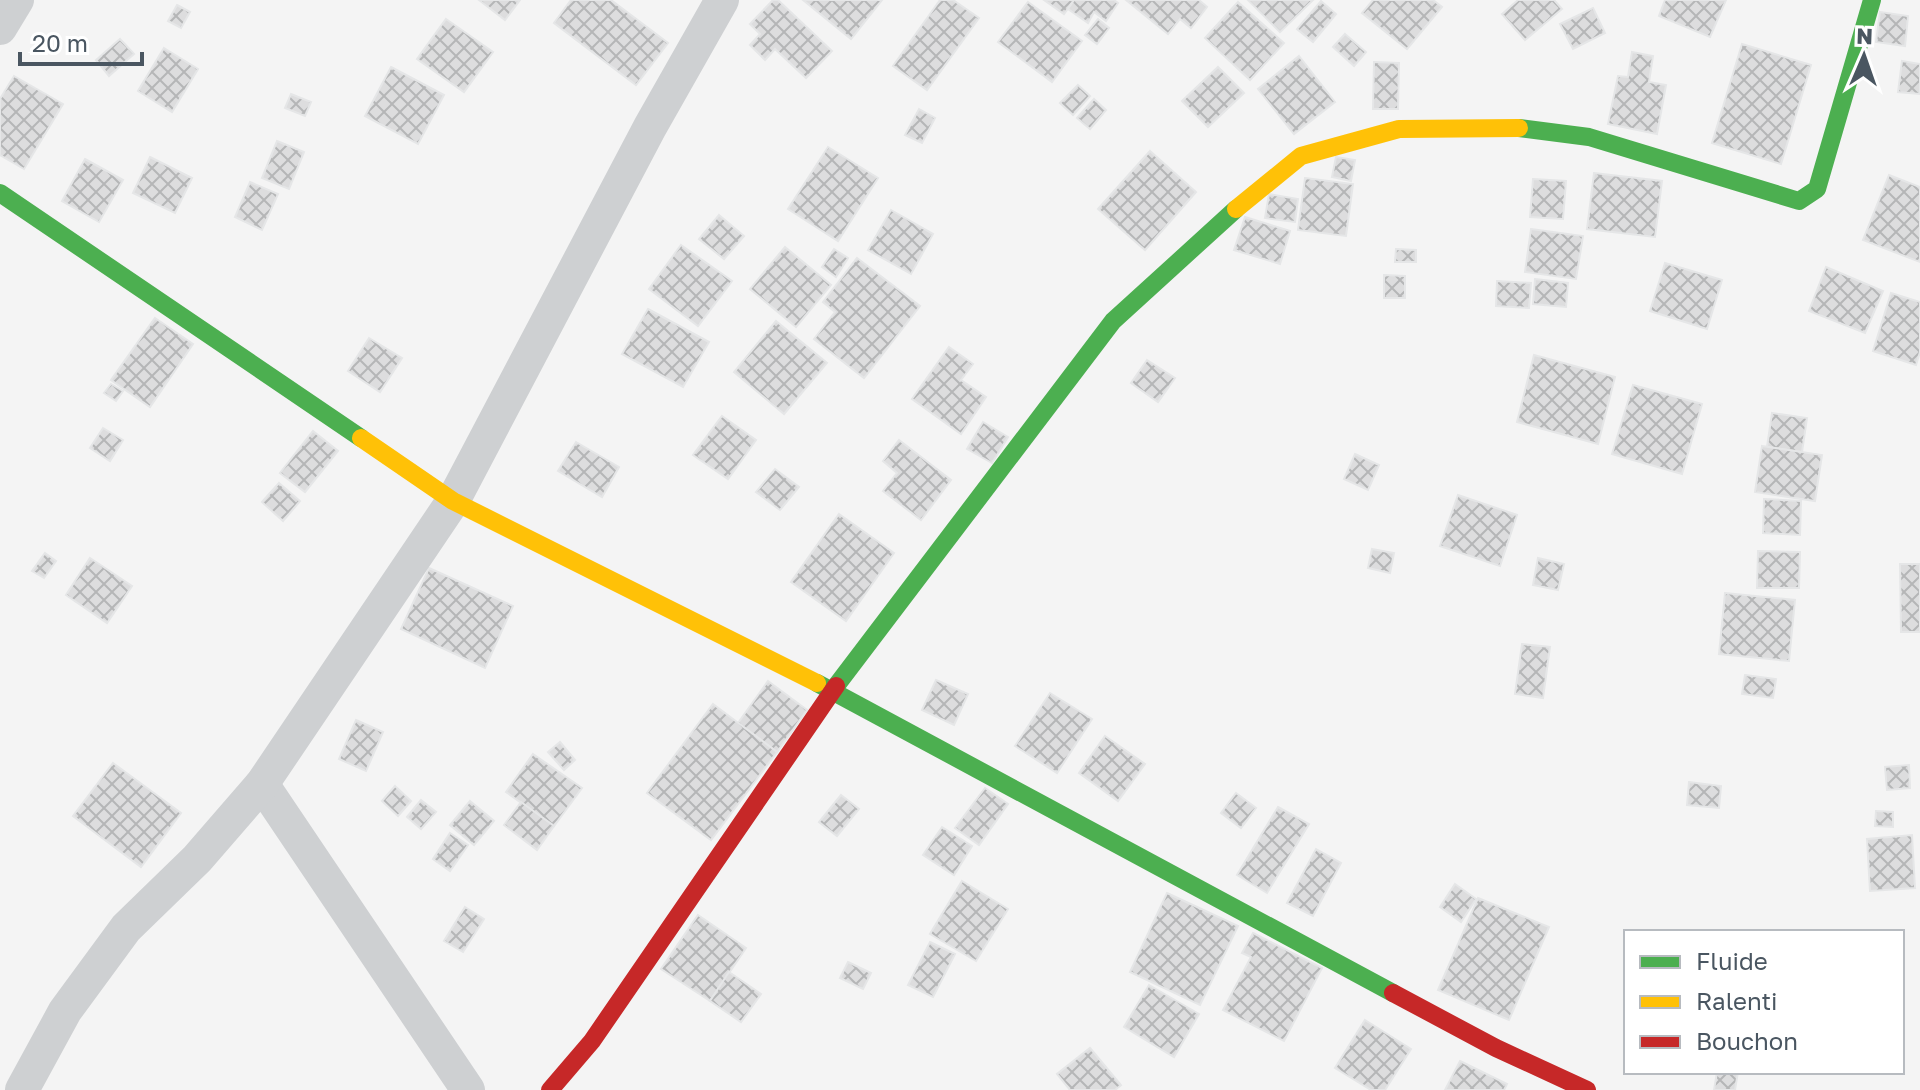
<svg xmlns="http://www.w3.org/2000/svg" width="1920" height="1090" font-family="'Golos Text',sans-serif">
<defs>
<pattern id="building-cross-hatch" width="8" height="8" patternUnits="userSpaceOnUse" patternTransform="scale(2)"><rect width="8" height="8" fill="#ddddde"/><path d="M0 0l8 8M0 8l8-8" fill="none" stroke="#b5b6b7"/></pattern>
</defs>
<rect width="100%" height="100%" fill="#f4f4f4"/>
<g fill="url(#building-cross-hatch)" stroke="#e5e6e7" stroke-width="2">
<path d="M479,0H520L505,20Z"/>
<path d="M571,0H611L668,43L636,85L554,23Z"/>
<path d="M773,0H778L832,51L806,78L775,49L765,60L750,45L760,34L750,24Z"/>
<path d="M803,0H882L851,39Z"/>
<path d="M940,0H953L979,18L927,90L893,66Z"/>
<path d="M1044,0H1074L1064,14Z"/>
<path d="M1074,0H1114L1118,3L1106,21L1094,12L1088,23L1068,9Z"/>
<path d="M1126,0H1199L1207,7L1191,28L1180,19L1168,34Z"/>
<path d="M1248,0H1313L1280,32Z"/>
<path d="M1373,0H1433L1442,7L1407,49L1362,13Z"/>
<path d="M1518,0H1554L1562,9L1525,40L1502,14Z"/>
<path d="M1665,0H1726L1710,37L1659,16Z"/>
<path d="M1321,1L1336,14L1313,42L1297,29Z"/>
<path d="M1028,2L1082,41L1052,82L998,42Z"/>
<path d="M1238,2L1284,43L1250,80L1205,38Z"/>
<path d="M177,5L190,12L181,28L168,21Z"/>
<path d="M1593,8L1605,33L1573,49L1560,24Z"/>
<path d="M1880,12L1908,16L1905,46L1876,42Z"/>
<path d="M446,19L493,52L464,92L417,59Z"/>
<path d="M1098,19L1109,28L1097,44L1085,35Z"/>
<path d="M1345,34L1366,52L1354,66L1333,47Z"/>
<path d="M120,39L134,54L109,76L96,60Z"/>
<path d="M1742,44L1811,65L1781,164L1712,143Z"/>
<path d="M164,48L198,69L172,112L138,91Z"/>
<path d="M1632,52L1653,56L1649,82L1666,85L1657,134L1608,124L1618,76L1628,77Z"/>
<path d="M1299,56L1335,102L1294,134L1258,89Z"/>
<path d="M1902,61L1920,64V94L1898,92Z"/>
<path d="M1374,62L1399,63L1398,109H1373Z"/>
<path d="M391,67L444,95L418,144L365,116Z"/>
<path d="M1218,67L1244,93L1208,127L1182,101Z"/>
<path d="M14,76L63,104L24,169L0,155V99Z"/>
<path d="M1078,85L1090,96L1073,115L1060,103Z"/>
<path d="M291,94L311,102L305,116L285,108Z"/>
<path d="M1094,99L1106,110L1090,129L1077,118Z"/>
<path d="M919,109L935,118L922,143L905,135Z"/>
<path d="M277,141L304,152L289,189L262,178Z"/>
<path d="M828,147L878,178L838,241L788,209Z"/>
<path d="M1150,151L1196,192L1145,250L1098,209Z"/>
<path d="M150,157L192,178L175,213L133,193Z"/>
<path d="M1336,157L1355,160L1351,181L1332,177Z"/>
<path d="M85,159L123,180L99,222L62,201Z"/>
<path d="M1594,173L1662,181L1655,237L1587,229Z"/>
<path d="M1889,175L1920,187V262L1863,240Z"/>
<path d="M1305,178L1353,184L1346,236L1298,230Z"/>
<path d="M1533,179L1566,181L1563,219L1530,217Z"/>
<path d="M250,182L278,194L262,230L235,217Z"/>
<path d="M1269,194L1298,199L1295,222L1265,218Z"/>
<path d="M891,210L933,234L911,274L868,250Z"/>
<path d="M719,215L744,236L724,259L699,239Z"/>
<path d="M1245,217L1290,231L1280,264L1234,250Z"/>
<path d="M1531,229L1583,236L1576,279L1525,272Z"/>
<path d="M681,245L732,281L698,326L649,289Z"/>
<path d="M785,247L831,285L796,327L750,289Z"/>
<path d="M834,249L848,258L836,277L822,267Z"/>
<path d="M1396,249L1416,250V262H1395Z"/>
<path d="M857,258L920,306L864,378L814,339L835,312L823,302Z"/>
<path d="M1665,263L1722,280L1707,329L1650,311Z"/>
<path d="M1826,267L1883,291L1865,333L1809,311Z"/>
<path d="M1384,275L1405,276V298H1384Z"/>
<path d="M1535,279L1568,283L1566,307L1533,304Z"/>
<path d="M1497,281L1531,283L1529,308L1496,306Z"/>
<path d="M1891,293L1920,302V352L1916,365L1873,351Z"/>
<path d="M648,309L709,342L683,387L622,354Z"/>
<path d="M155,318L193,344L150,407L111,380Z"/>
<path d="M776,321L827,363L784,414L734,372Z"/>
<path d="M369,338L402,358L380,392L348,371Z"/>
<path d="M949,347L973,364L961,380L986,397L961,434L912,399Z"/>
<path d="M1534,355L1615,377L1598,444L1517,422Z"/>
<path d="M1147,360L1175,378L1158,402L1131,383Z"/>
<path d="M111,384L123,391L116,401L104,393Z"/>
<path d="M1633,385L1702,404L1682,474L1612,454Z"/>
<path d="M1772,413L1807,418L1802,452L1767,447Z"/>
<path d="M722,416L756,440L728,479L693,455Z"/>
<path d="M983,422L1008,437L992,463L967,449Z"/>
<path d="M103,428L123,440L110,461L90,448Z"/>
<path d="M313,431L338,451L305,492L280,473Z"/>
<path d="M899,440L951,480L921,520L883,491L897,473L883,461Z"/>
<path d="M576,442L619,467L602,497L558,471Z"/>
<path d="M1762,446L1822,455L1815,501L1755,492Z"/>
<path d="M1355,454L1379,465L1368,490L1344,479Z"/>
<path d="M775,469L799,487L780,510L756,492Z"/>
<path d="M279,483L300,501L283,521L262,502Z"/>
<path d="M1458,495L1517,515L1500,566L1440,546Z"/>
<path d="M1764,499L1801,501L1800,535L1763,533Z"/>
<path d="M839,514L894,553L846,621L791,582Z"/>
<path d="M1372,549L1394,553L1390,573L1368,568Z"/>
<path d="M1758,551L1800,552L1799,588H1757Z"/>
<path d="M45,553L56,561L44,578L32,571Z"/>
<path d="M90,558L132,586L107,623L66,595Z"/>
<path d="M1538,558L1564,564L1558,590L1533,585Z"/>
<path d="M1900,564H1920V632H1901Z"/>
<path d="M429,568L513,606L485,668L401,629Z"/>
<path d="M1725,593L1795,600L1789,661L1719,654Z"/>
<path d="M1522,644L1550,647L1543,698L1515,694Z"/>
<path d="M1745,675L1776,679L1773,698L1742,694Z"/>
<path d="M936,680L968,694L954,725L922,710Z"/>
<path d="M768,681L807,710L777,752L738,723Z"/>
<path d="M1050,693L1092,719L1057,773L1015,746Z"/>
<path d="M713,704L777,752L711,840L647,793Z"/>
<path d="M356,720L383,732L366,771L339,759Z"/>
<path d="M1105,736L1145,764L1118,801L1079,773Z"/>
<path d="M560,742L575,760L564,770L548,752Z"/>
<path d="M533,754L582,788L554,826L506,792Z"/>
<path d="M113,763L181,813L141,867L73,816Z"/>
<path d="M1909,765L1910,788L1887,790L1885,767Z"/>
<path d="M1689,782L1721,786L1719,808L1687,805Z"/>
<path d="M395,786L411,801L398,816L382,801Z"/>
<path d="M985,788L1008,804L979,845L955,828Z"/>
<path d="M1236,793L1256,808L1241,828L1221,813Z"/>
<path d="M841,795L859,809L837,836L819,822Z"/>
<path d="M421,800L436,812L421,829L407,817Z"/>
<path d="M470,801L494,821L474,845L450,825Z"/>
<path d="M521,802L554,826L537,850L504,825Z"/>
<path d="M1278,807L1309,824L1267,893L1237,875Z"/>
<path d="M1876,811L1893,812V827L1875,826Z"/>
<path d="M942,827L972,846L954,875L923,855Z"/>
<path d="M450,833L468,845L450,871L433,859Z"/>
<path d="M1912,835L1915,888L1870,891L1867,839Z"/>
<path d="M1316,849L1341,863L1313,916L1287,903Z"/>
<path d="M962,881L1008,909L976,961L930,934Z"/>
<path d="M1455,884L1476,899L1461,922L1440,907Z"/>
<path d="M1167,893L1238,926L1200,1005L1130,972Z"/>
<path d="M1478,898L1549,927L1509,1020L1438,990Z"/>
<path d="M465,907L484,919L463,952L444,941Z"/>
<path d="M698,915L746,948L710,1001L661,969Z"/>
<path d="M1253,933L1322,968L1284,1041L1223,1010L1251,957L1242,953Z"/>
<path d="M930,942L955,954L933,997L908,985Z"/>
<path d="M848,962L871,973L863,989L840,978Z"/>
<path d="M729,972L761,994L741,1022L710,1001Z"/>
<path d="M1149,985L1199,1014L1174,1057L1124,1027Z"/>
<path d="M1365,1020L1411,1049L1385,1090H1371L1335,1068Z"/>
<path d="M1090,1048L1121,1085L1115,1090H1070L1057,1074Z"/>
<path d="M1460,1061L1507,1084L1504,1090H1445Z"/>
<path d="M1717,1072H1738L1735,1090H1714Z"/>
</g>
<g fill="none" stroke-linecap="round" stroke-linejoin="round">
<g stroke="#ced0d2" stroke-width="34">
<path d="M0,28L17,0"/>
<path d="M262,784L468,1090"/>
<path d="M22,1090L65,1011L126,928L197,859L262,784L453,501L650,127L722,0"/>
</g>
<g stroke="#4caf50" stroke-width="18">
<path d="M1519,128L1589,137L1799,201L1817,189L1872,0"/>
<path d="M0,193L361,438"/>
<path d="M817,683L1393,993"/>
<path d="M836,686L1113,321L1236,209"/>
</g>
<g stroke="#ffc107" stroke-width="18">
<path d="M1236,209L1301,156L1399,129L1519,128"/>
<path d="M361,438L453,501L817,683"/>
</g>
<g stroke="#c62828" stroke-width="18">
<path d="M1393,993L1496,1048L1587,1090"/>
<path d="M550,1090L592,1041L836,686"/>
</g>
</g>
<rect x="1624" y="930" width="280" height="144" fill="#ffffff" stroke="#b7bbc0" stroke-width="2"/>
<rect x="1640" y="956" width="40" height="12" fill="#4caf50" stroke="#b7bbc0" stroke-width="2"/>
<text x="1696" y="970" font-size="24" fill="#4a5661">Fluide</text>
<rect x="1640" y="996" width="40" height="12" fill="#ffc107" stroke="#b7bbc0" stroke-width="2"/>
<text x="1696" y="1010" font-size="24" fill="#4a5661">Ralenti</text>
<rect x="1640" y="1036" width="40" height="12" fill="#c62828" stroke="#b7bbc0" stroke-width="2"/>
<text x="1696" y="1050" font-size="24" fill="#4a5661">Bouchon</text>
<g transform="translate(1864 56) rotate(2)" stroke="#ffffff" stroke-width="6" paint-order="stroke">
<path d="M0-6L14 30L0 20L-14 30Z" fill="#4a5661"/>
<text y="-12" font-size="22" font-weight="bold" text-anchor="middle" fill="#4a5661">N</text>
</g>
<path d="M20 52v12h122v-12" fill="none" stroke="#4a5661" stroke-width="4"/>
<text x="32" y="52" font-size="24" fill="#4a5661" stroke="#ffffff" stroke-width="6" paint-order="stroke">20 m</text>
</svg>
